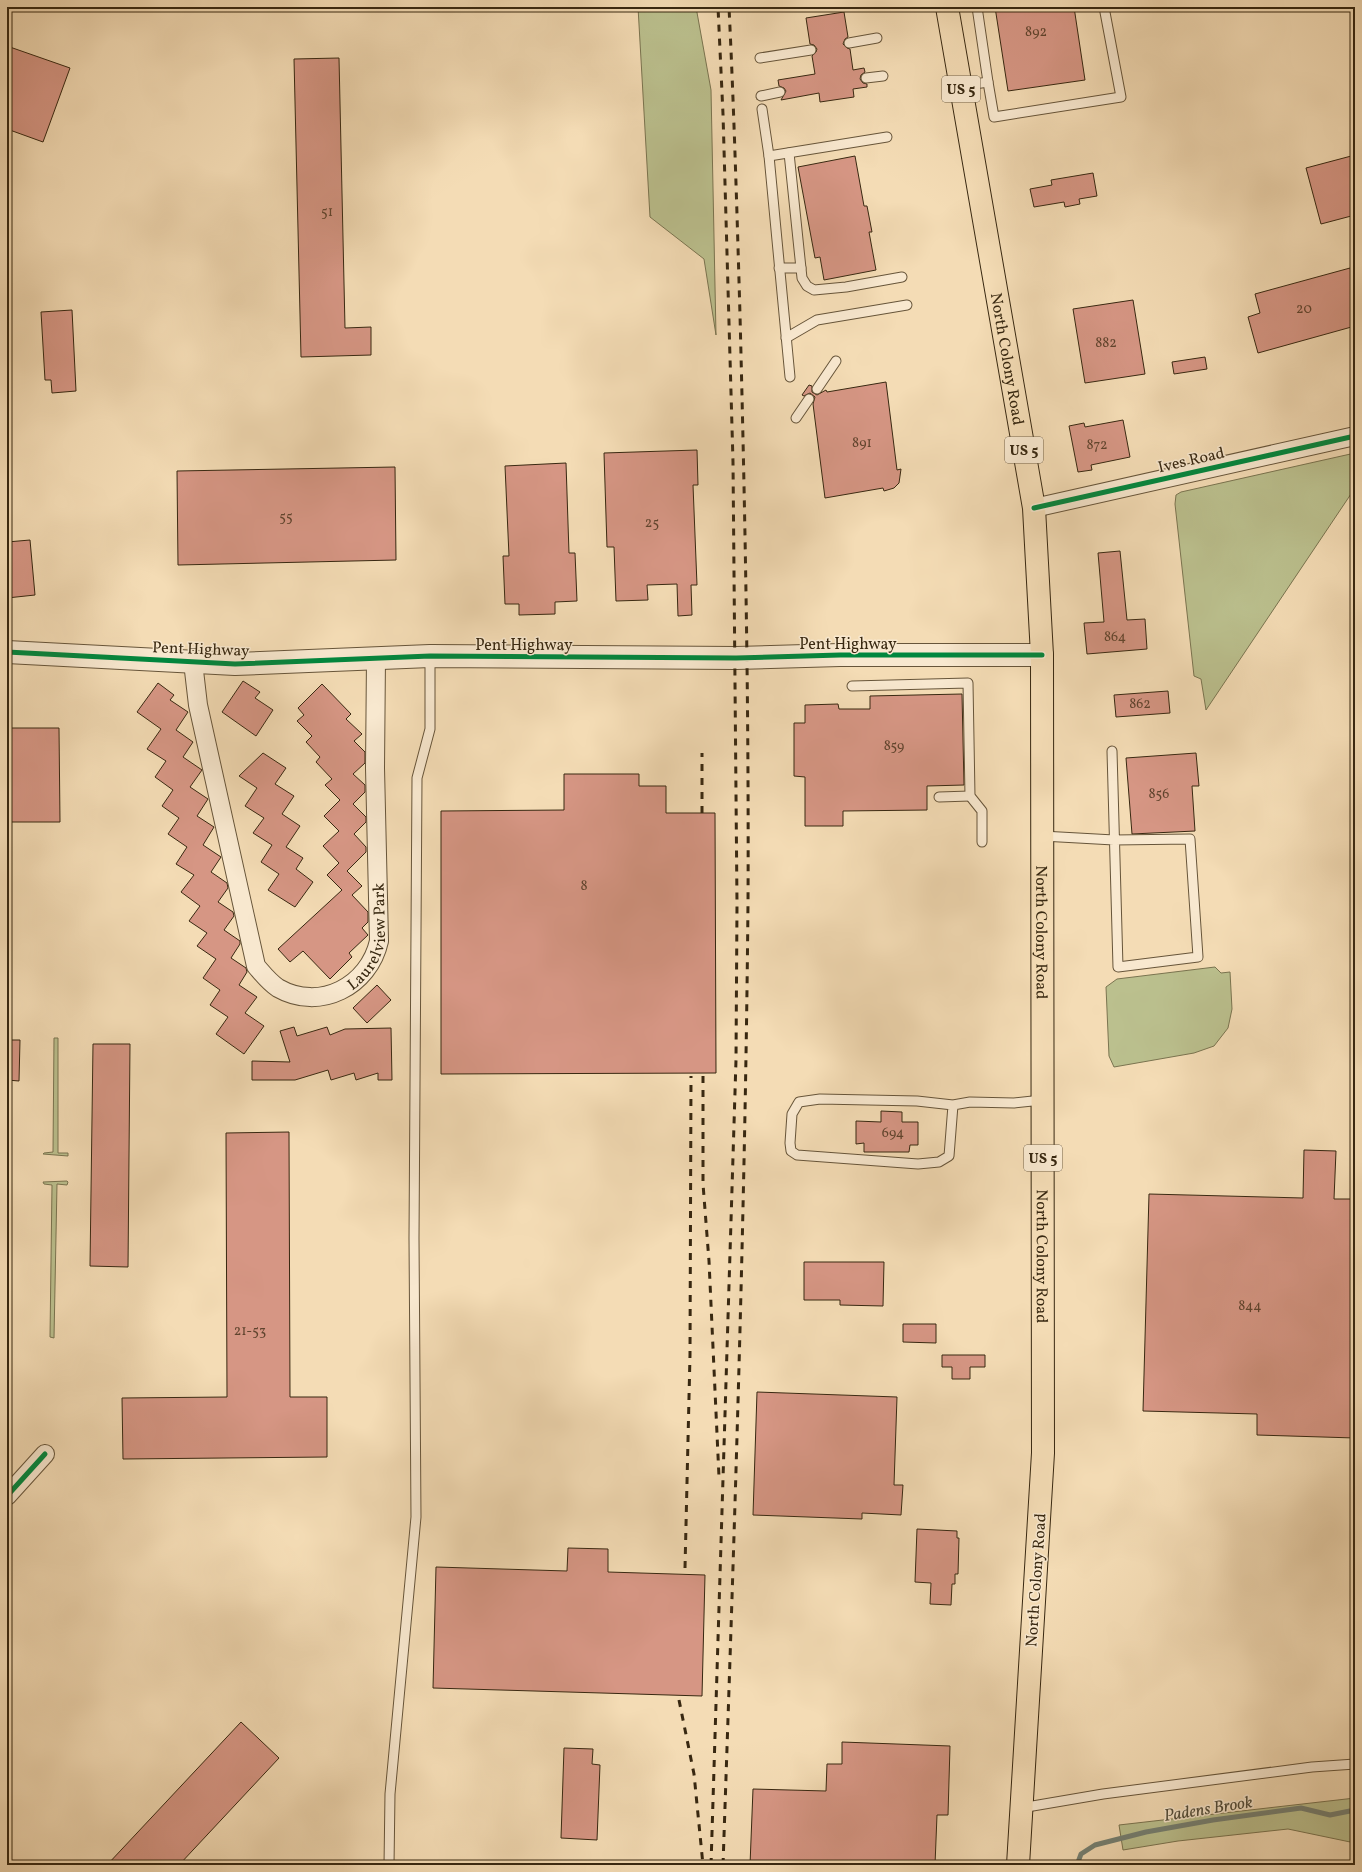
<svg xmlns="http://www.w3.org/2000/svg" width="1362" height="1872" font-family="Vollkorn,serif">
<rect width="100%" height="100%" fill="#f4dcb5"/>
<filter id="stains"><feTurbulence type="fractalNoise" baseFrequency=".005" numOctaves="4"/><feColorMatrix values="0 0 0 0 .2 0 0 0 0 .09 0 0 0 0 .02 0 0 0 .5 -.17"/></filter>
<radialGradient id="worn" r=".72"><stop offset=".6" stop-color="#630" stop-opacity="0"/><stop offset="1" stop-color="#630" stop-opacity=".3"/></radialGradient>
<g fill="#bbc08e" stroke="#7a7450">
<path d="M638,7H696L711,90L716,335L704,259L650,217Z"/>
<path d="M1355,453V488L1206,710L1201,679L1194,676L1175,504L1176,495L1181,492Z"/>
<path d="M1215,967L1221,973L1230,972L1232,1009L1228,1028L1214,1046L1194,1053L1114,1067L1109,1056L1106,987L1117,979Z"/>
<path d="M54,1038H58V1153H68V1156L43,1154L44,1153L53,1152Z"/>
<path d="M67,1181L68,1182L67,1185L57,1184L54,1338L50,1337L52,1185L44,1184L43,1182Z"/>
<path d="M1355,1798V1843L1288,1829L1178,1841L1123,1850L1119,1825Z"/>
</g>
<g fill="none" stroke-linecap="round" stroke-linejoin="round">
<path stroke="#758073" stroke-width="5" d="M1077,1865L1081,1854L1095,1845L1146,1832L1213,1820L1301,1808L1330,1815L1355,1810"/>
</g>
<g fill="#d69684" stroke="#382811">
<path d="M995,7H1074L1085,80L1008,91Z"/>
<path d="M844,12L848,37L845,39L843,44L847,48L850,49L853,70L864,68L865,72L861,75L860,79L863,83L867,84V87L853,89L854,97L820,102L819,93L781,100L786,91L784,88L779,86L778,80L815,74L812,56L816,52L817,49L814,45L810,44L806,18Z"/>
<path d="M7,46L70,68L43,142L7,129Z"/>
<path d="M339,58L345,328L371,327V355L301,357L294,59Z"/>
<path d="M1355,155V215L1321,224L1306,168Z"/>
<path d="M855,156L864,206H867L872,232H869L876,270L824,280L820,257L815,258L798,167Z"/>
<path d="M1093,173L1097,196L1079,199L1080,204L1065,207L1064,202L1034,207L1030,189L1052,185L1051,180Z"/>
<path d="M1350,268L1355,288V326L1258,353L1248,317L1260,313L1255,294Z"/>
<path d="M1133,300L1145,374L1085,383L1073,309Z"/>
<path d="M72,310L76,391L52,393L51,380H45L41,312Z"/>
<path d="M1205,357L1207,369L1174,374L1172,362Z"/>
<path d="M886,382L897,470L901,469L899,483L894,488L884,491L883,488L825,498L813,404L815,397L810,393L804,396L802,395L809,385L812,386V392L817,395L826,390L827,392Z"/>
<path d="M1123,420L1130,457L1091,465L1092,470L1078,472L1069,426L1084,423L1085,427Z"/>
<path d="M697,450L698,485H693L697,585H691L692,615L678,616L677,584L647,585L648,600L616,601L614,547H607L604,453Z"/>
<path d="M566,463L569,553H575L577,601L555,602V614L519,615V604H505L503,556H509L505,466Z"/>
<path d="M395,467L396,560L178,565L177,471Z"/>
<path d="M30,540L35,595L7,598V542Z"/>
<path d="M1120,551L1127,620L1145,619L1147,649L1087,654L1084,623L1104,622L1098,553Z"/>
<path d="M243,681L260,692L255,698L273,710L256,736L222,712Z"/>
<path d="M158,683L174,695L170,700L188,712L176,730L193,742L183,757L202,770L190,787L208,799L197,816L214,827L203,845L221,857L211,872L227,883L228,888L218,902L233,912L234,916L224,930L240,941V944L231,958L246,968L247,972L239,985L257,997L245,1013L264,1026L244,1054L216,1034L228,1017L210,1005L220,990L203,978L216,959L197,946L207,933L189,921L200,906L181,892L194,875L176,864L187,847L168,834L179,818L162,806L173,790L155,777L166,761L147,749L161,729L137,712Z"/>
<path d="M322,684L351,714L346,719L362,734L354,741L365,752V763L353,774L365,785V792L353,804L366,817V822L354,834L366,847V852L347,871L362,886L352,895L368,912V922L362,928L368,935L349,953L352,957L330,979L303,951L290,962L278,949L342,890L327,875L339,863L323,846L339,831L324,816L340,800L325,785L332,779L316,762L320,757L306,742L312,736L297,721L304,715L298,708Z"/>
<path d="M1168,691L1170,713L1116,717L1114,695Z"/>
<path d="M962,694L964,785L927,786V810L843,811V826H805V777L794,776V723H805V705L838,704L839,709H870V696Z"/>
<path d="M7,728H59L60,822H7Z"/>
<path d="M263,753L286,768L275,784L294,796L282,814L300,826L286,847L303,858L296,869L313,882L295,907L268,890L279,874L261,862L272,845L253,833L264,818L245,806L257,788L239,776Z"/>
<path d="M1196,753L1199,786H1192L1195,831L1132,834L1126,758Z"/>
<path d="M564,774H639V786H666V813H715L716,1073L441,1074V811L564,810Z"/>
<path d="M377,985L391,1000L367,1023L353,1008Z"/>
<path d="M294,1027L297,1036L327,1027L330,1035L345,1029L391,1028L392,1080H378V1073L356,1080L354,1073L331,1080L328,1070L295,1080H252V1061L290,1062L280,1031Z"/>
<path d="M7,1040H20L19,1081L7,1080Z"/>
<path d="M93,1044H130L128,1267L90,1266Z"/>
<path d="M881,1111L902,1112V1122H918V1145H910L909,1152H864V1143L856,1144V1121L881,1122Z"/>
<path d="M289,1132L290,1397H327V1457L123,1459L122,1398L227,1397L226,1133Z"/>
<path d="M1304,1150L1336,1151L1334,1199H1355V1438L1257,1435V1414L1143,1411L1149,1194L1303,1198Z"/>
<path d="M804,1262H884L883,1306L840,1305V1300H804Z"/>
<path d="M903,1324H936V1343L903,1342Z"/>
<path d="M942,1355H985V1367H970V1379H952V1367H942Z"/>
<path d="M757,1392L897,1397L894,1485H903L901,1515L862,1513V1519L753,1515Z"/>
<path d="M917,1529L957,1531V1538H959L958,1574H955V1584H952L951,1605L930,1604L931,1583L915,1582Z"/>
<path d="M568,1548L608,1549V1572L705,1575L702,1696L433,1688L436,1567L567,1571Z"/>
<path d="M241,1722L279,1758L179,1865H107Z"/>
<path d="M842,1742L950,1746L948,1815H937L935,1865H750L753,1789L826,1791L827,1764H842Z"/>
<path d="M564,1748L593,1749L592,1764L600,1765L597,1840L561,1838Z"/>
</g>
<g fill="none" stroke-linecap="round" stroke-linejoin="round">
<g stroke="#67553a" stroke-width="11">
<g id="service">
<path d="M849,43L877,38"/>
<path d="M760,58L811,50"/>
<path d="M866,78L883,76"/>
<path d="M988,82L994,117L1121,97L1104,7"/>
<path d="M961,86L988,82L977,7"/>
<path d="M761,96L780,92"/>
<path d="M762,109L769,156L790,377"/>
<path d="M789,153L802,278L807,286L814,290L846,287L902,277"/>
<path d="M769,156L887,137"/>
<path d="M779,268H801"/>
<path d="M786,338L817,320L907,305"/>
<path d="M817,389L836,361"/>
<path d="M796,418L809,399"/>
<path d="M852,686L968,683L970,796L982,811V842"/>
<path d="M939,797L970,796"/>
<path d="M1042,836L1114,840L1190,839L1198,957L1118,967L1112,751"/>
<path d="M953,1105L949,1156L939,1162L918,1164L797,1155L791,1151L790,1143L792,1114L799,1102L820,1099L917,1101L953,1105L970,1102L1014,1103L1042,1100"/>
<path d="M1021,1808L1103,1794L1312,1767L1355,1764"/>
<path d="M389,1865L390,1794L416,1517L414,1238L417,778L430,729V656"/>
</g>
</g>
<g stroke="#67553a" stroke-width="20">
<g id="minor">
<path d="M1034,508L1355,436"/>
<path id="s1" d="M193,662L198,705L256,966C263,974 269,982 278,988C320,1012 369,986 379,941L375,768L376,658"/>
<path d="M7,1496L45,1454"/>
</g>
</g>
<g stroke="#67553a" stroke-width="24">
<path id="tertiary" d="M7,652L235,664L430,656L736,658L840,655H1042"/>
</g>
<g stroke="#382811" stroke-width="24">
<g id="primary">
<path id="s2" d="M947,7L1034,508L1042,655L1043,1453L1018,1865"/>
</g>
</g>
<use href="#service" stroke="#f8e8cf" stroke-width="9"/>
<use href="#minor" stroke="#f8e8cf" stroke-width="18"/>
<use href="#tertiary" stroke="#f8e8cf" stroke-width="22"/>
<use href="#primary" stroke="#f4dcb5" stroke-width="22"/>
<g stroke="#382811" stroke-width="3" stroke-dasharray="7 7" stroke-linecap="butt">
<path d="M702,813V753"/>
<path d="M703,1076V1184L709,1261L719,1477"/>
<path d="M685,1568L690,1355L691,1076"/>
<path d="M679,1700L694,1774L703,1865"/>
<path d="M711,1865L736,1060L737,904L733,462L723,114L718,7"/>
<path d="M723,1865C734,1545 745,1224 748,903C749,707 745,511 740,315C737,212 734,110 729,7"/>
</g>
<g stroke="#f8e8cf" stroke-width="8">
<g id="cycleway">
<path d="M1034,508L1355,436"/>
<path d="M7,652L235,664L430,656L736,658L840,655H1042"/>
<path d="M7,1496L45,1454"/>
</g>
</g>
<use href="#cycleway" stroke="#00873e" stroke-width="5"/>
</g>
<g text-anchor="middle" stroke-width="3" stroke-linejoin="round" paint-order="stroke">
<g font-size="14" fill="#60442e">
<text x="1036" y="36">892</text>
<text x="327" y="216">51</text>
<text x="1304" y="313">20</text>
<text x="1106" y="347">882</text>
<text x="862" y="447">891</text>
<text x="1097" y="449">872</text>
<text x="286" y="521">55</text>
<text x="652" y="527">25</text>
<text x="1115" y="641">864</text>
<text x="1140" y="708">862</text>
<text x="894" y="750">859</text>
<text x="1159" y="798">856</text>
<text x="584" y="890">8</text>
<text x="893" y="1137">694</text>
<text x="1250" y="1310">844</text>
<text x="250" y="1335">21-53</text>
</g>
<g fill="#f8e8cf" stroke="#72624a" stroke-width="1">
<rect x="942" y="76" width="38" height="26" rx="3"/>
<rect x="1005" y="437" width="38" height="26" rx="3"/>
<rect x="1024" y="1145" width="38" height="26" rx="3"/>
</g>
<g font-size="15" font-weight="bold" fill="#382811">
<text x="961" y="94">US 5</text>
<text x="1024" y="455">US 5</text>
<text x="1043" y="1163">US 5</text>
</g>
<g font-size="16" fill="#382811" stroke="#f8e8cf">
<text dy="6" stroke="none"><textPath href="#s2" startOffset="357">North Colony Road</textPath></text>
<text transform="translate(1191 459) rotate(-13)" y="6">Ives Road</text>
<text x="848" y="649">Pent Highway</text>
<text x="524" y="650">Pent Highway</text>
<text transform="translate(201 648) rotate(2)" y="6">Pent Highway</text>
<text dy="6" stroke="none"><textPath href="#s1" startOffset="473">Laurelview Park</textPath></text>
<text dy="6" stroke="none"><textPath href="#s2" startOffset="933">North Colony Road</textPath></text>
<text dy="6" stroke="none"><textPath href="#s2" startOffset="1257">North Colony Road</textPath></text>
<text transform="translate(1035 1580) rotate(-86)" y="6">North Colony Road</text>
</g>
<g font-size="17" font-style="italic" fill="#514c3a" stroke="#f8e8cf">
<text transform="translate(1208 1808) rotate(-9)" y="6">Padens Brook</text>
</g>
</g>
<rect width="1362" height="1872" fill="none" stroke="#f4dcb5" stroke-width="24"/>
<rect x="8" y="8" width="1346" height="1856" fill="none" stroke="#382811" stroke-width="2"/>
<rect x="12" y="12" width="1338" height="1848" fill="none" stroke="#382811"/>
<rect width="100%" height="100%" filter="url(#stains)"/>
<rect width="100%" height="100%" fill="url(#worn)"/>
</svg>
